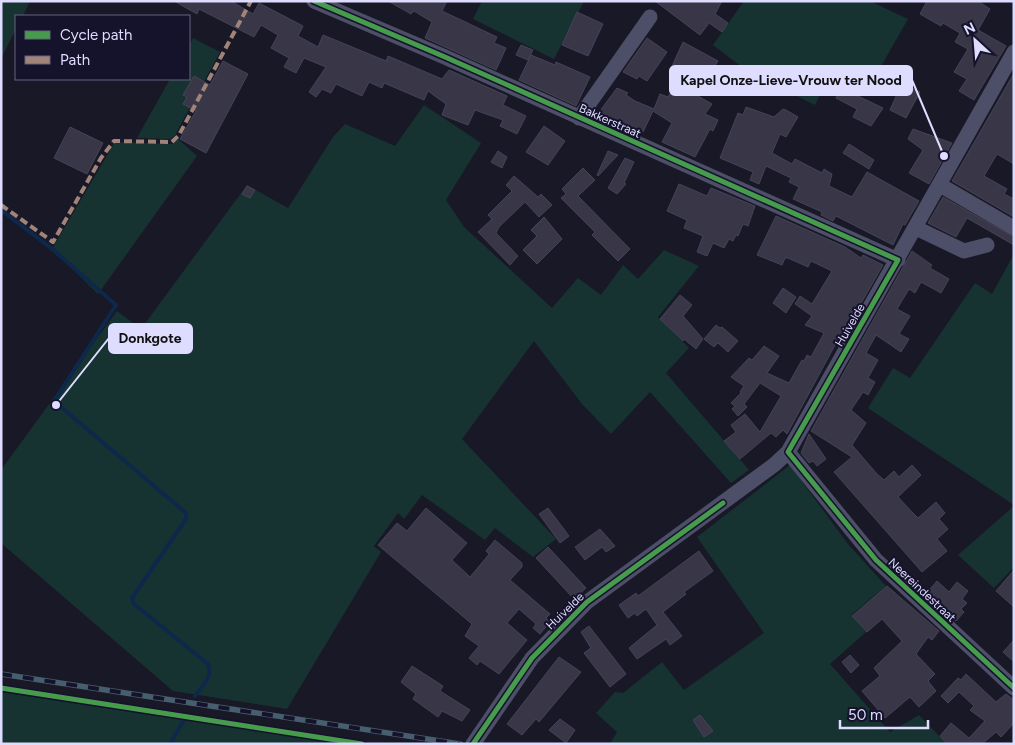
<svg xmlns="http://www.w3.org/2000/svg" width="1015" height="745" font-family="Figtree,sans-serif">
<rect width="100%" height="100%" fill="#191826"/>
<g fill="#163331">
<path d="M1,1H30L23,16H16V29L1,59Z"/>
<path d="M482,1H584L554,59L473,19Z"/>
<path d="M744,1H870L908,19L864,96L828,78L815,105L747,71L713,45Z"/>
<path d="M193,38L220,52L175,135L171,139L137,138L170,79H189V46Z"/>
<path d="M424,105L481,143L446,200L464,227L552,308L578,278L601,295L623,265L638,279L664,250L699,266L658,317L689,348L666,373L749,470L731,483L650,392L611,434L582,404L534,341L462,439L556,539L533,557L495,528L485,540L422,495L404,519L398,513L374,546L381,552L287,709L173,691L1,543V470L117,311L141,329L247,185L288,208L333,137L345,124L395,146Z"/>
<path d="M178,139L197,156L98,294L52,249L115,142L173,144Z"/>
<path d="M1014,254V505L868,408L893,368L910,378L975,283L992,294Z"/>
<path d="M790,465L848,544L886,586L851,615L866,632L830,664L890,732L919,715L947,744H610L617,732L596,713L615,692L623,693L662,662L684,690L764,633L697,537Z"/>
<path d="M1014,506V567L994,588L958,555Z"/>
<path d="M1,692L344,744H1Z"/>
</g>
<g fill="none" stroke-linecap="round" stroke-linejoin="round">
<g stroke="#0e284c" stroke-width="4">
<path d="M1,210L51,248L116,305L54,401L186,513V519L132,598L134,604L208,664C213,678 203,685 195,696"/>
<path d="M170,744L184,720"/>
</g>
</g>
<g fill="#383647" stroke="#454358">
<path d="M174,1H231L253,14L259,3L303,26L298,36L318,47L323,35L386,61L388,56L442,79L449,70L507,96L503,105L526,116L517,134L500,126L503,120L475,110L468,125L442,115L446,104L428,91L424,100L384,83L382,88L369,82L362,96L336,84L331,93L322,89L316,97L309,92L326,67L304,58L296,73L284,67L289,58L271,48L278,35L261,25L254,37L199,9L197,14Z"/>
<path d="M388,1H447L442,11L497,37L494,43L506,48L496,70L425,38L432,22L414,11L411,14Z"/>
<path d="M655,1H722L715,14L728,23L722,32L709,23L700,35Z"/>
<path d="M927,1H978L990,9L978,30L1006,46L974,100L959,91L967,79L954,72L968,49L955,42L960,33L943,23L941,26L920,14Z"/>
<path d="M577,12L603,24L588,56L562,45Z"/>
<path d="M647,38L667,52L647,81L639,76L637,79L623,72Z"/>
<path d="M683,42L718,61L696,95L712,104L705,114L718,120L713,131L710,129L695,157L662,142L672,123L653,111L643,132L615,123L600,111L617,88L628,93L626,95L635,101L654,109L660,94L668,97L679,78L669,73Z"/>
<path d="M521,45L533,50L528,60L516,55Z"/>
<path d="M531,55L555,65L556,62L590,77L576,106L519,80Z"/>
<path d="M223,61L248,74L206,153L180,139L196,111L183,104L187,97L183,95L194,76L210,85Z"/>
<path d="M1014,73V164L997,154L984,176L1007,189L1004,194L1014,199V217L952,181Z"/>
<path d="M902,83L920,92L906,118L890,110Z"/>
<path d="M841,88L883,108L871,126L853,117L857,109L836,98Z"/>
<path d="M746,107L774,117L783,109L786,110L798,117L786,137L780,134L772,153L792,164L795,159L822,173L824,169L832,174L829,186L852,197L867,172L919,201L905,225L903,224L893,245L836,216L833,221L821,215L822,212L793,199L799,187L789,182L791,178L766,166L759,184L750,180L753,172L720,158L738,113L743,115Z"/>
<path d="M544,126L565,141L548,165L526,152Z"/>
<path d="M70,127L103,143L87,174L54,158Z"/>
<path d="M913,129L952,143L929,184L909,173L923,150L908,139Z"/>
<path d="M849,144L874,160L869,169L843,153Z"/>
<path d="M498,151L507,157L502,168L491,162Z"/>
<path d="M608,151L618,155L598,176L597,175Z"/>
<path d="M625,158L634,162L624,183L626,184L617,194L608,188Z"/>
<path d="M583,168L595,180L578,196L630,249L618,261L592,235L595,232L561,198L566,194L562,189Z"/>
<path d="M514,176L538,197L541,194L552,205L539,217L525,202L499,227L496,233L518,256L510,265L478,232L492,219L488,215L512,191L506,185Z"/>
<path d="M679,184L707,196L711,188L755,206L748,226L743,224L738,236L736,235L733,241L729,239L724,248L713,243L707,256L697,252L703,236L684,228L687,220L667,211Z"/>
<path d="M247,186L255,190L250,198L242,194Z"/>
<path d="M943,197L1014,237V245L967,218L956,237L928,223Z"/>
<path d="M776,216L845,247L861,258L863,255L883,265L843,335L841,334L787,434L783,430L776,437L771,433L740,459L724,441L736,432L731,425L745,414L760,432L781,396L760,383L744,404L747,407L738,416L732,409L735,406L731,403L741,393L740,392L744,386L731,377L749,358L752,360L764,346L779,356L767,373L789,383L802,360L804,361L807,355L811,357L824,333L805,325L812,316L795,304L800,296L812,304L832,271L811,261L808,267L788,258H785L782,265L757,255Z"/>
<path d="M544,217L562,239L537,264L523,250L537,236L531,230Z"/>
<path d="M912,251L932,265L930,268L949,279L941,293L921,282L915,293L909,289L897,309L910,316L899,334L909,339L901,352L876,335L866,353L878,360L868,378L875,382L868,395L863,392L851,410L866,423L852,445L877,474L884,480L894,471L899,477L912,465L921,475L898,497L912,512L918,518L936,502L945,513L939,519L948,529L937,539L947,551L922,572L834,472L852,457L811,431Z"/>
<path d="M783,288L796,297L786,313L773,303Z"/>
<path d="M680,295L692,305L683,316L703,339L696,349L684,339L683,341L660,319Z"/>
<path d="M716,325L720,328L722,327L738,341L728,352L718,343L714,347L704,339Z"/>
<path d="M809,434L826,459L817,466L813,461L809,463L801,453Z"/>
<path d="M426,508L467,543L452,560L470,577L486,558L489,554L486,551L495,540L522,563V567L510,580L550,614L546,618L550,622L540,634L533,628L536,624L519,609L507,623L527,640L499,674L480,661L477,665L469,658L479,646L465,636L472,624L378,545L397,523L407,531Z"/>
<path d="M548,508L569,536L560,543L539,514Z"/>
<path d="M600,529L615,546L606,552L602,547L585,560L575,547Z"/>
<path d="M548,547L586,588L574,599L536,558Z"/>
<path d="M699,551L713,571L684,592L686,594L663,612L682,636L670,645L666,639L637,659L629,648L657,625L646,609L637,616L635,613L628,618L619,605L636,593L638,596Z"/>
<path d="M1014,570V607L996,591Z"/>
<path d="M937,581L949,592L957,582L968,591L962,599L967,603L961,609L964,612L956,621L926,594Z"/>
<path d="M887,586L939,631L932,640L928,637L916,654L935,674L928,681L936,691L919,707L910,697L885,718L862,691L880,676L874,668L902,641L882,619L867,632L852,616Z"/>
<path d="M589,626L626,674L610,687L584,653L591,648L581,632Z"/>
<path d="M1014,640V662L1003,652Z"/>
<path d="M850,655L859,665L851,673L842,662Z"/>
<path d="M559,657L581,672L539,722L536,719L522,735L507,724Z"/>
<path d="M412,666L443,686L440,691L470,710L462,721L442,711L438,717L413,699L416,694L401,682Z"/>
<path d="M966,674L996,702L1006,694L1014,700V723L1001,737L996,732L982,744H947L940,736L951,723L969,738L985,721L970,710L974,706L959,692L948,703L941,696L958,678L961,680Z"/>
<path d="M700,715L713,731L704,737L693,720Z"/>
<path d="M560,719L575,730L566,743L549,730Z"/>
</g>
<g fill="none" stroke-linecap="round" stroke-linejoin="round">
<g stroke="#4d4e67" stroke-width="15">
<path d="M314,1L445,57L898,260"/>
<path d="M579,118L650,17"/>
<path d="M940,185L1014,228"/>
<path d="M916,228L964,251L987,245"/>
<path d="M788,452L876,560L1014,688"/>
<path d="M473,744L532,658L587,602L774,465L788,452L1014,52"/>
</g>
<g stroke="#475e6e" stroke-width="5.5">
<path id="rail" d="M1,674L460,744"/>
</g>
<use href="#rail" stroke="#15122c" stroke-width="4" stroke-dasharray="11" stroke-linecap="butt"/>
<path stroke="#a18479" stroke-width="4" stroke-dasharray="8 4" stroke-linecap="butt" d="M1,205L53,242L101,158L114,141L172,142L179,135L251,1"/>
<g stroke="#15122c" stroke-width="8">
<g id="cycleway">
<path d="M314,1L445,57L898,260L788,452L876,560L1014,688"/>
<path d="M1,688L362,744"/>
<path d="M473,744L532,658L587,602L723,503"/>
</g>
</g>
<use href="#cycleway" stroke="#469c4c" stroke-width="5"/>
</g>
<g text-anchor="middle" stroke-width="4" stroke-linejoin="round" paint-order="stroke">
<g font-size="12" fill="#dfddff" stroke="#15122c">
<text transform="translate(610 121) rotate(24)" y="4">Bakkerstraat</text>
<text transform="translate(850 325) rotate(-60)" y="4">Huivelde</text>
<text transform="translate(922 590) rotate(43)" y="4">Neereindestraat</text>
<text transform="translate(565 611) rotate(-44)" y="4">Huivelde</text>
</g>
</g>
<path fill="none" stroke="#dfddff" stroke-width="2" d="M944 156L912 80M56 405L109 338"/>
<g fill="#dfddff" stroke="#15122c" stroke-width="2">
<circle cx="944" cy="156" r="5"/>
<circle cx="56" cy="405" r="5"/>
</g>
<g fill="#dfddff" stroke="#dfddff" stroke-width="2">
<rect x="670" y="66" width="242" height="29" rx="5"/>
<rect x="109" y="324" width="83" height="29" rx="5"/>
</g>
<g font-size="14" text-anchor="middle" font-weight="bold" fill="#111">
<text x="791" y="85">Kapel Onze-Lieve-Vrouw ter Nood</text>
<text x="150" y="343">Donkgote</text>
</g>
<rect width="1015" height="745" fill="none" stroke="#dfddff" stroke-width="5"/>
<rect x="15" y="15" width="175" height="65" fill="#15122c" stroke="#666380"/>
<rect x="25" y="31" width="25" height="8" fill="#469c4c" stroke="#666380"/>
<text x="60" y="40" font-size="15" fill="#dfddff">Cycle path</text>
<rect x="25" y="56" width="25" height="8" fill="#a18479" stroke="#666380"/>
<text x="60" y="65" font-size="15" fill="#dfddff">Path</text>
<g transform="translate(975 40) rotate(334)" stroke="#15122c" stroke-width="4" paint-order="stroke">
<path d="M0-4L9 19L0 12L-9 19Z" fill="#dfddff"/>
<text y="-8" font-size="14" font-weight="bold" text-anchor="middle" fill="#dfddff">N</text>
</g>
<path d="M840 720v8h88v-8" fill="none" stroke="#dfddff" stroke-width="2.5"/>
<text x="848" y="720" font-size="15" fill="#dfddff" stroke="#15122c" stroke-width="4" paint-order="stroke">50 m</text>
</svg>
